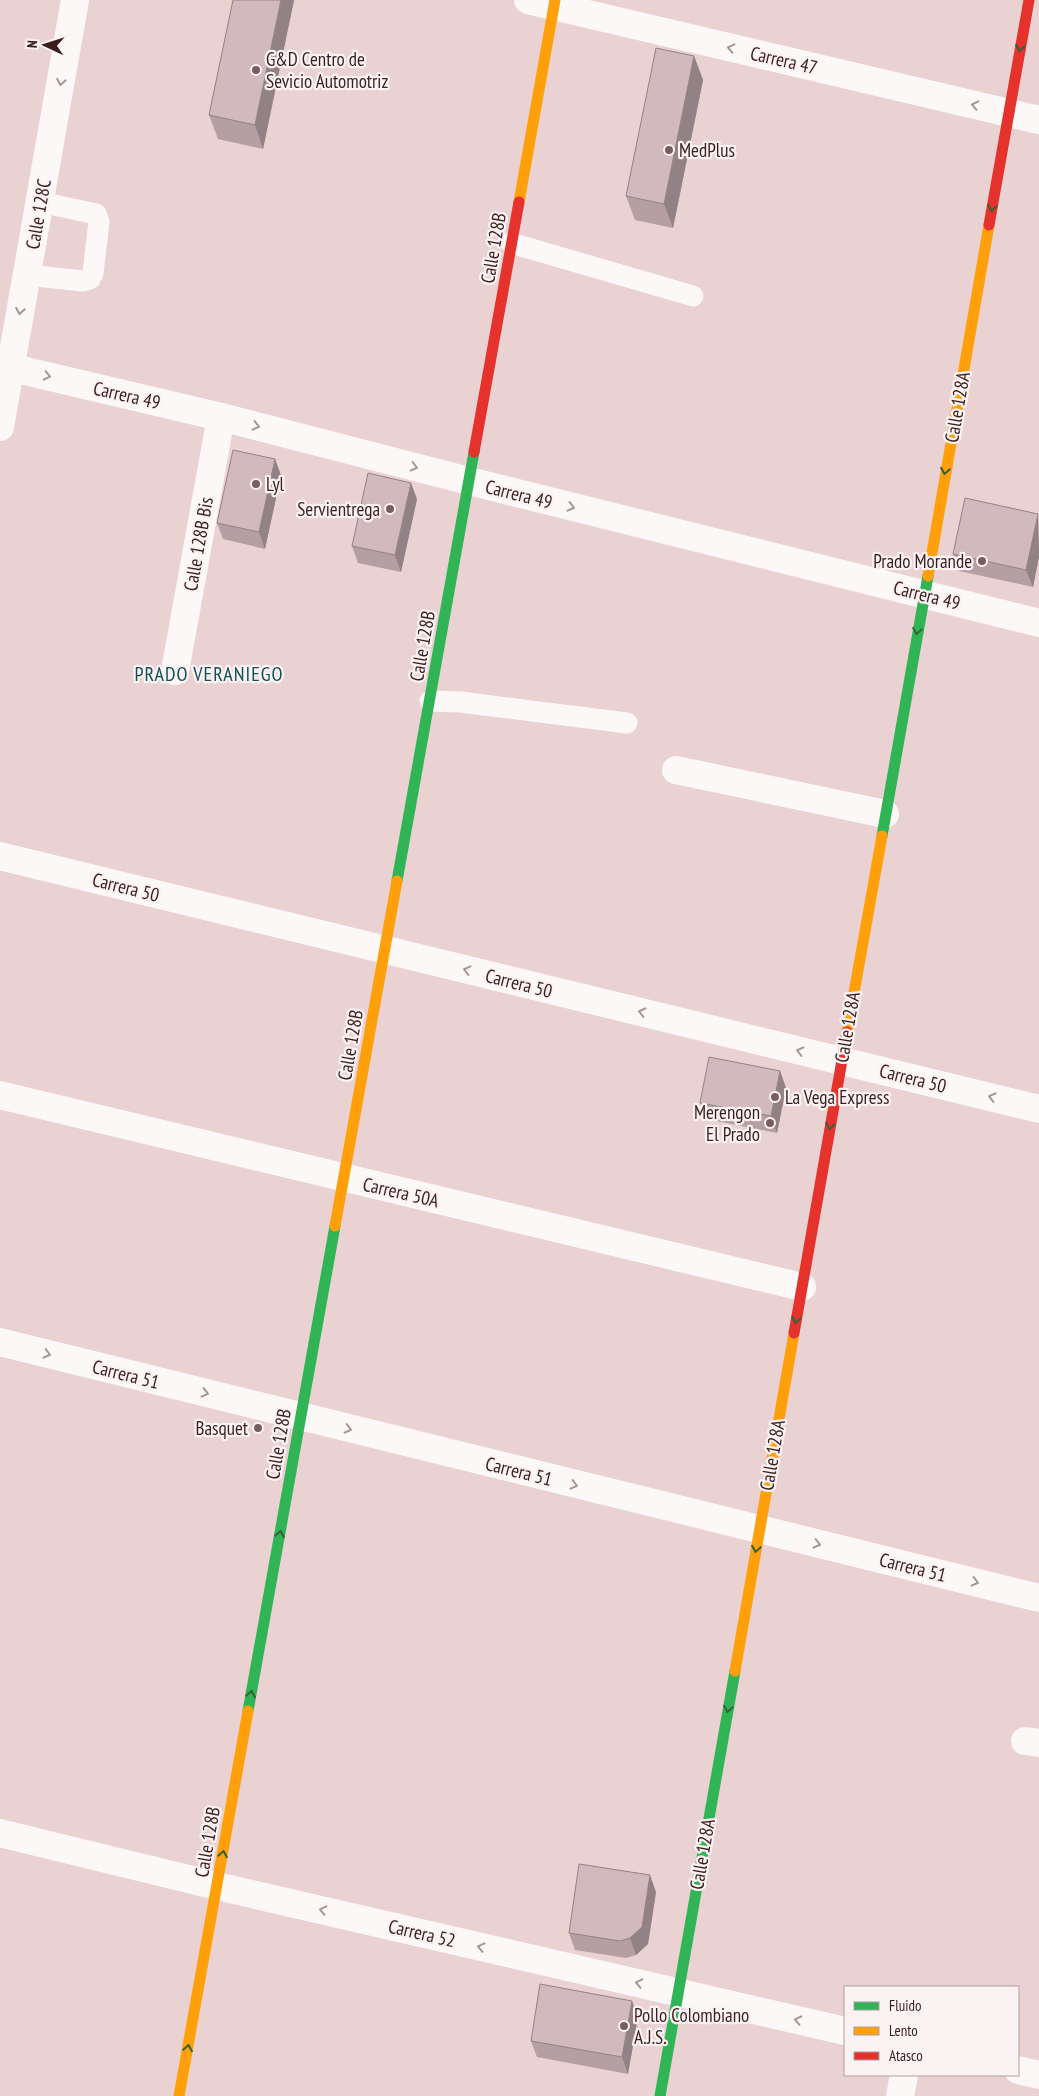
<svg xmlns="http://www.w3.org/2000/svg" width="1039" height="2096" font-family="'PT Sans Narrow',sans-serif">
<rect width="100%" height="100%" fill="#ead2d2"/>
<g fill="none" stroke-linecap="round" stroke-linejoin="round">
<g stroke="#fcf8f8" stroke-width="21">
<path d="M511,243L693,296"/>
<path d="M27,275L83,281L90,279L93,273L99,222L96,214L40,202"/>
<path d="M430,701L460,702L627,723"/>
</g>
<g stroke="#fcf8f8" stroke-width="28">
<path d="M528,0L1039,120"/>
<path d="M0,365L221,417L469,481L1039,623"/>
<path d="M0,427L75,0"/>
<path d="M175,671L221,417"/>
<path d="M676,770L885,814"/>
<path d="M0,856L1039,1109"/>
<path d="M0,1095L802,1287"/>
<path d="M0,1342L1039,1598"/>
<path d="M1025,1741L1039,1743"/>
<path d="M0,1833L217,1886L845,2031"/>
<path d="M1018,2070L1039,2075"/>
<path d="M900,2096L904,2075"/>
</g>
<g stroke="#30b455" stroke-width="11">
<path d="M882,836L928,576"/>
<path d="M397,881L474,452"/>
<path d="M248,1711L335,1226"/>
<path d="M660,2096L735,1671"/>
</g>
<g stroke="#ff9f0a" stroke-width="11">
<path d="M519,202L555,0"/>
<path d="M928,576L989,225"/>
<path d="M847,1032L882,836"/>
<path d="M335,1226L397,881"/>
<path d="M735,1671L794,1333"/>
<path d="M179,2096L248,1711"/>
</g>
<g stroke="#e5322d" stroke-width="11">
<path d="M989,225L1029,0"/>
<path d="M474,452L519,202"/>
<path d="M794,1333L847,1032"/>
</g>
</g>
<g fill="#b59fa3">
<path d="M233,0H294L263,149L218,139L209,115Z"/>
<path d="M694,56L703,80L673,228L635,220L626,196Z"/>
<path d="M281,475L265,549L223,539L217,523Z"/>
<path d="M417,499L401,572L358,563L352,546Z"/>
<path d="M1038,514L1039,557L1033,587L959,571L953,554Z"/>
<path d="M780,1071L786,1088L777,1133L706,1119L700,1103Z"/>
<path d="M656,1892L648,1944L636,1955L626,1958L575,1950L569,1933Z"/>
<path d="M638,2017L628,2074L537,2057L531,2041Z"/>
</g>
<g fill="#938285">
<path d="M281,0H294L263,149L255,125Z"/>
<path d="M694,56L703,80L673,228L664,204Z"/>
<path d="M275,459L281,475L265,549L259,532Z"/>
<path d="M411,483L417,499L401,572L395,555Z"/>
<path d="M1038,514L1039,557L1033,587L1026,570Z"/>
<path d="M780,1071L786,1088L777,1133L771,1116Z"/>
<path d="M650,1875L656,1892L648,1944L636,1955L630,1938Z"/>
<path d="M632,2001L638,2017L628,2074L622,2057Z"/>
</g>
<g fill="#d2b9be" stroke="#938285">
<path d="M233,0H281L255,125L209,115Z"/>
<path d="M656,48L694,56L664,204L626,196Z"/>
<path d="M233,450L275,459L259,532L217,523Z"/>
<path d="M368,473L411,483L395,555L352,546Z"/>
<path d="M965,498L1038,514L1026,570L953,554Z"/>
<path d="M709,1057L780,1071L771,1116L700,1103Z"/>
<path d="M579,1864L650,1875L642,1927L630,1938L620,1941L569,1933Z"/>
<path d="M540,1984L632,2001L622,2057L531,2041Z"/>
</g>
<defs><path id="oneway-chevron" d="M-2-3.5L2.5 0L-2 3.5" fill="none" stroke-width="1.6" stroke-linecap="round" stroke-linejoin="round" transform="scale(1.25)"/></defs>
<g stroke="#a59696">
<use href="#oneway-chevron" transform="translate(731 48) rotate(-167)"/>
<use href="#oneway-chevron" transform="translate(61 82) rotate(100)"/>
<use href="#oneway-chevron" transform="translate(975 105) rotate(-167)"/>
<use href="#oneway-chevron" transform="translate(20 311) rotate(100)"/>
<use href="#oneway-chevron" transform="translate(47 376) rotate(13)"/>
<use href="#oneway-chevron" transform="translate(256 426) rotate(14)"/>
<use href="#oneway-chevron" transform="translate(414 467) rotate(14)"/>
<use href="#oneway-chevron" transform="translate(571 507) rotate(14)"/>
<use href="#oneway-chevron" transform="translate(467 970) rotate(-166)"/>
<use href="#oneway-chevron" transform="translate(642 1012) rotate(-166)"/>
<use href="#oneway-chevron" transform="translate(800 1051) rotate(-166)"/>
<use href="#oneway-chevron" transform="translate(992 1097) rotate(-166)"/>
<use href="#oneway-chevron" transform="translate(47 1354) rotate(14)"/>
<use href="#oneway-chevron" transform="translate(205 1393) rotate(14)"/>
<use href="#oneway-chevron" transform="translate(348 1429) rotate(14)"/>
<use href="#oneway-chevron" transform="translate(574 1485) rotate(14)"/>
<use href="#oneway-chevron" transform="translate(817 1544) rotate(14)"/>
<use href="#oneway-chevron" transform="translate(975 1582) rotate(14)"/>
<use href="#oneway-chevron" transform="translate(323 1910) rotate(-167)"/>
<use href="#oneway-chevron" transform="translate(481 1947) rotate(-167)"/>
<use href="#oneway-chevron" transform="translate(639 1983) rotate(-167)"/>
<use href="#oneway-chevron" transform="translate(798 2020) rotate(-167)"/>
</g>
<g stroke="#366237">
<use href="#oneway-chevron" transform="translate(1020 48) rotate(100)"/>
<use href="#oneway-chevron" transform="translate(992 208) rotate(100)"/>
<use href="#oneway-chevron" transform="translate(945 471) rotate(100)"/>
<use href="#oneway-chevron" transform="translate(917 631) rotate(100)"/>
<use href="#oneway-chevron" transform="translate(830 1126) rotate(100)"/>
<use href="#oneway-chevron" transform="translate(796 1320) rotate(100)"/>
<use href="#oneway-chevron" transform="translate(280 1534) rotate(-80)"/>
<use href="#oneway-chevron" transform="translate(756 1549) rotate(100)"/>
<use href="#oneway-chevron" transform="translate(251 1694) rotate(-80)"/>
<use href="#oneway-chevron" transform="translate(728 1709) rotate(100)"/>
<use href="#oneway-chevron" transform="translate(223 1854) rotate(-80)"/>
<use href="#oneway-chevron" transform="translate(188 2048) rotate(-80)"/>
</g>
<g fill="#785d5d" stroke="#fbf3f3" stroke-width="2">
<circle cx="256" cy="70" r="5"/>
<circle cx="669" cy="150" r="5"/>
<circle cx="256" cy="484" r="5"/>
<circle cx="390" cy="509" r="5"/>
<circle cx="982" cy="561" r="5"/>
<circle cx="775" cy="1097" r="5"/>
<circle cx="770" cy="1123" r="5"/>
<circle cx="258" cy="1428" r="5"/>
<circle cx="624" cy="2026" r="5"/>
</g>
<g text-anchor="middle" stroke-width="4.5" stroke-linejoin="round" paint-order="stroke">
<g font-size="19" fill="#3a1e1e" stroke="#fbf3f3" text-anchor="start">
<text x="266" y="66">G&amp;D Centro de<tspan x="266" dy="22">Sevicio Automotriz</tspan></text>
<text x="679" y="157">MedPlus</text>
<text x="266" y="491">Lyl</text>
<text x="380" y="516" text-anchor="end">Servientrega</text>
<text x="972" y="568" text-anchor="end">Prado Morande</text>
<text x="785" y="1104">La Vega Express</text>
<text x="760" y="1119" text-anchor="end">Merengon<tspan x="760" dy="22">El Prado</tspan></text>
<text x="248" y="1435" text-anchor="end">Basquet</text>
<text x="634" y="2022">Pollo Colombiano<tspan x="634" dy="22">A.J.S.</tspan></text>
</g>
<g font-size="19" fill="#3a1e1e" stroke="#fbf3f3">
<text transform="translate(784 60) rotate(13)" y="7">Carrera 47</text>
<text transform="translate(38 214) rotate(-80)" y="7">Calle 128C</text>
<text transform="translate(493 248) rotate(-80)" y="7">Calle 128B</text>
<text transform="translate(127 395) rotate(13)" y="7">Carrera 49</text>
<text transform="translate(957 407) rotate(-80)" y="7">Calle 128A</text>
<text transform="translate(519 494) rotate(14)" y="7">Carrera 49</text>
<text transform="translate(198 544) rotate(-80)" y="7">Calle 128B Bis</text>
<text transform="translate(927 595) rotate(14)" y="7">Carrera 49</text>
<text transform="translate(422 646) rotate(-80)" y="7">Calle 128B</text>
<text transform="translate(126 887) rotate(14)" y="7">Carrera 50</text>
<text transform="translate(519 983) rotate(14)" y="7">Carrera 50</text>
<text transform="translate(847 1027) rotate(-80)" y="7">Calle 128A</text>
<text transform="translate(350 1045) rotate(-80)" y="7">Calle 128B</text>
<text transform="translate(913 1078) rotate(14)" y="7">Carrera 50</text>
<text transform="translate(401 1192) rotate(13)" y="7">Carrera 50A</text>
<text transform="translate(126 1374) rotate(14)" y="7">Carrera 51</text>
<text transform="translate(278 1444) rotate(-80)" y="7">Calle 128B</text>
<text transform="translate(772 1455) rotate(-80)" y="7">Calle 128A</text>
<text transform="translate(519 1471) rotate(14)" y="7">Carrera 51</text>
<text transform="translate(913 1567) rotate(14)" y="7">Carrera 51</text>
<text transform="translate(207 1842) rotate(-80)" y="7">Calle 128B</text>
<text transform="translate(702 1854) rotate(-80)" y="7">Calle 128A</text>
<text transform="translate(422 1933) rotate(13)" y="7">Carrera 52</text>
</g>
<g font-size="20" letter-spacing="1" fill="#114f52" stroke="#fbf3f3">
<text x="209" y="681">PRADO VERANIEGO</text>
</g>
</g>
<rect x="844" y="1986" width="175" height="90" fill="#fbf3f3" stroke="#ae9e9e"/>
<rect x="854" y="2002" width="25" height="8" fill="#30b455" stroke="#ae9e9e"/>
<text x="889" y="2011" font-size="15" fill="#3a1e1e">Fluido</text>
<rect x="854" y="2027" width="25" height="8" fill="#ff9f0a" stroke="#ae9e9e"/>
<text x="889" y="2036" font-size="15" fill="#3a1e1e">Lento</text>
<rect x="854" y="2052" width="25" height="8" fill="#e5322d" stroke="#ae9e9e"/>
<text x="889" y="2061" font-size="15" fill="#3a1e1e">Atasco</text>
<g transform="translate(45 45) rotate(274)" stroke="#fbf3f3" stroke-width="4" paint-order="stroke">
<path d="M0-4L9 19L0 12L-9 19Z" fill="#3a1e1e"/>
<text y="-8" font-size="14" font-weight="bold" text-anchor="middle" fill="#3a1e1e">N</text>
</g>
</svg>
